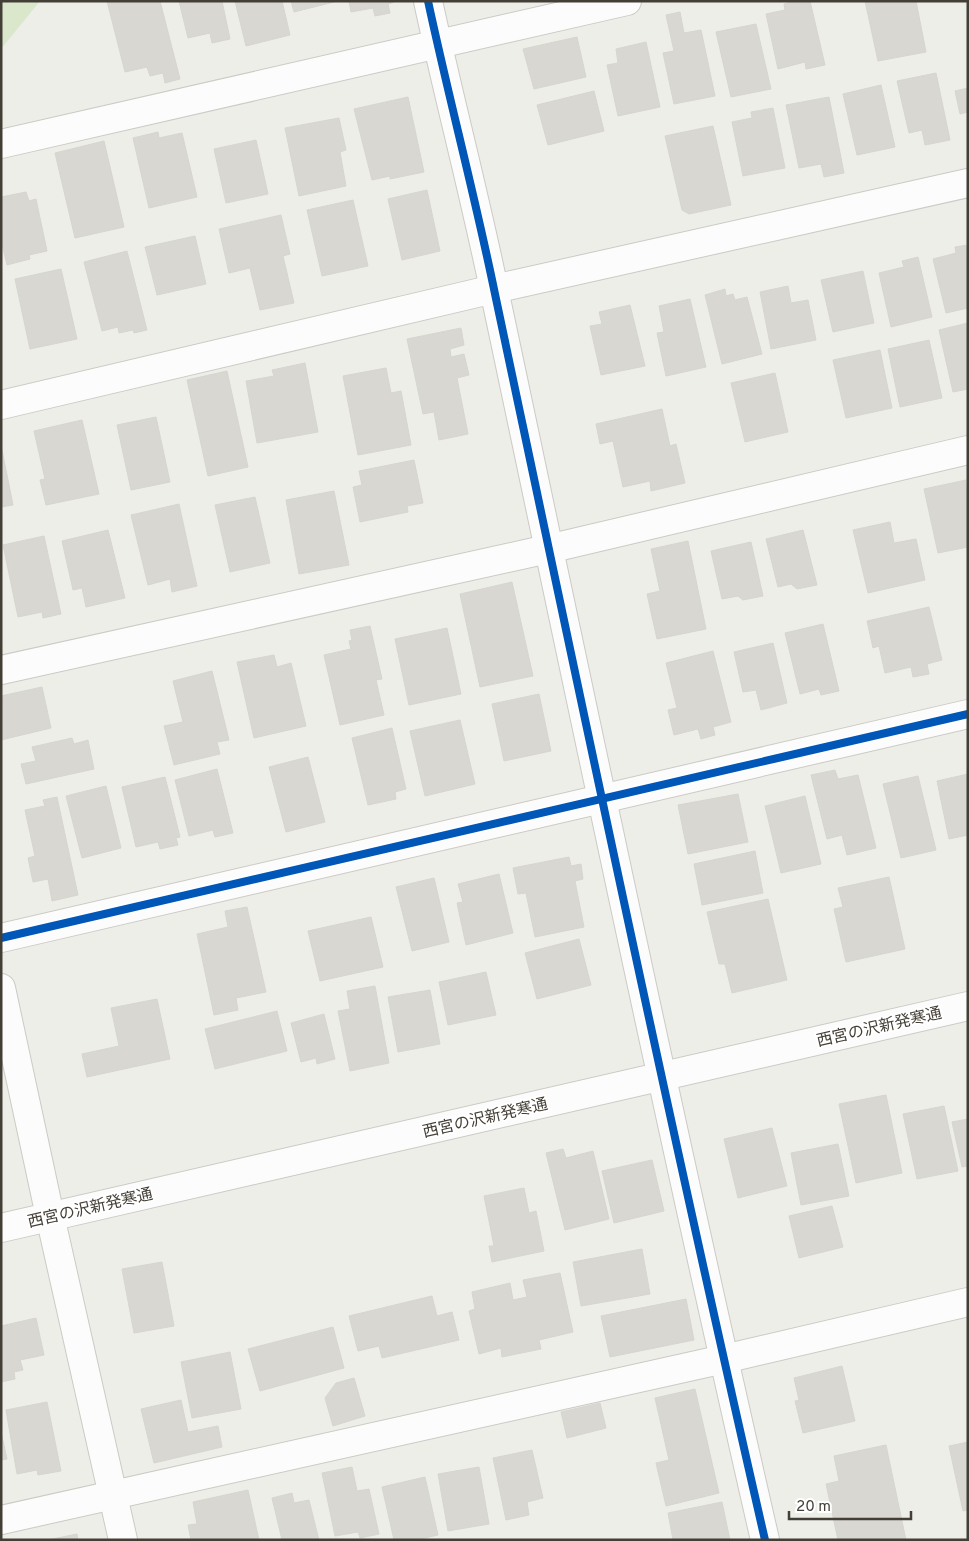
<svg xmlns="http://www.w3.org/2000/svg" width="969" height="1541" font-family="Overpass,'Noto Sans JP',sans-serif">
<rect width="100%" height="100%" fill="#eeeee9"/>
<path fill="#dae7cb" d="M1,1H40L1,49Z"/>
<g fill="#d8d7d2" stroke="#d6d5cf">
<path d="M107,1H160L180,79L165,83L163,73L150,76L147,67L125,72Z"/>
<path d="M179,1H222L230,39L212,43L210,33L188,38Z"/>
<path d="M235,1H282L290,35L246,46Z"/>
<path d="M291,1H334V2L294,12Z"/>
<path d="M349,1H393L394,2L388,4L390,13L375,16L373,8L351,12Z"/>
<path d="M796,1H810L825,65L806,69L805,62L778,69L766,14L785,10L784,4Z"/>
<path d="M865,1H916L926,52L878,61Z"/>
<path d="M680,12L684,33L701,30L715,96L674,104L663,53L674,51L666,15Z"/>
<path d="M756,24L771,89L731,97L716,32Z"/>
<path d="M577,37L586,77L534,89L523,49Z"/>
<path d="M646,42L660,107L618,116L607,65L618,63L616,49Z"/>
<path d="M936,73L950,140L925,145L922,130L909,133L897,81Z"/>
<path d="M881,85L895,147L857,155L843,94Z"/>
<path d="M968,88V112L960,114L955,91Z"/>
<path d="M594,91L604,131L548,145L537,105Z"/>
<path d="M408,97L424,172L390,179V176L372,180L354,109Z"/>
<path d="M829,97L844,173L824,177L821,164L799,168L786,105Z"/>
<path d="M773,108L785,168L743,176L732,122L752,118L751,112Z"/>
<path d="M339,118L346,150L340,152L346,186L299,196L285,128Z"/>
<path d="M713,126L731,205L689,214L682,210L665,136Z"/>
<path d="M158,132L159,138L182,133L197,197L149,208L133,138Z"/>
<path d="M256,140L268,194L226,203L214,149Z"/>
<path d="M104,141L124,227L75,238L55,153Z"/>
<path d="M427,190L440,251L402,260L388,199Z"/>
<path d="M26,192L29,201L36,199L47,251L29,255L30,259L7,265L1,240V197Z"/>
<path d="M353,200L368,266L322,276L307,210Z"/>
<path d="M281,215L290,254L283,256L294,303L260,310L250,268L229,273L219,229Z"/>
<path d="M195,236L206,284L157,295L145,247Z"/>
<path d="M968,245V308L946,313L933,259L956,253L955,247Z"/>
<path d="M127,251L147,330L134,333L133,330L119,333L118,327L102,331L84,262Z"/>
<path d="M918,257L932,317L891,327L879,273L904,267L902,261Z"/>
<path d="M61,269L77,339L30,349L15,279Z"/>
<path d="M863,271L874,323L833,332L821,280Z"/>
<path d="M788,286L791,303L808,300L816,340L771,349L760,292Z"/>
<path d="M725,289L726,296L733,294L735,300L747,297L762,354L722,364L705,295Z"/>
<path d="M690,299L706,367L666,376L657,333L664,332L659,306Z"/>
<path d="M630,305L645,366L601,375L590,326L602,324L599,312Z"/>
<path d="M968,323V389L953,392L939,330Z"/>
<path d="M461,328L464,345L450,349L451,357L464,354L469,375L457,378L468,434L439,440L434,412L423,414L407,339Z"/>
<path d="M929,340L942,398L900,407L888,349Z"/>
<path d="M880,350L892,408L846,418L833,360Z"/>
<path d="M305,363L318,432L257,443L246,381L274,376L272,370Z"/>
<path d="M386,368L391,393L401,391L411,445L358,455L343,376Z"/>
<path d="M227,371L248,467L208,476L187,380Z"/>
<path d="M775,373L788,432L745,442L731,383Z"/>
<path d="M662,409L670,446L676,444L685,483L651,491L650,481L623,487L613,441L600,444L596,424Z"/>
<path d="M156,417L170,482L131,490L117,425Z"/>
<path d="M82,420L99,494L46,505L40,480L45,479L34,431Z"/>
<path d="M1,445L13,505L1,507Z"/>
<path d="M414,460L423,503L407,506L408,512L360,522L353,487L362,485L359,471Z"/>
<path d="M966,480L968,547L938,553L924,489Z"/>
<path d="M334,491L349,565L299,574L286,500Z"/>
<path d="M255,497L270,563L230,572L215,505Z"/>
<path d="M179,504L197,586L172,592L170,579L148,585L131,515Z"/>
<path d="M890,522L894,543L916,539L925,580L868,593L853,530Z"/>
<path d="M108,530L125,598L86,607L82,588L73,590L62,541Z"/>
<path d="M803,530L817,585L797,589L791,584L778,587L766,539Z"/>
<path d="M44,536L61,614L43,618L42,612L18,617L3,545Z"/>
<path d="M688,541L706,629L657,639L647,594L660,591L651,549Z"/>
<path d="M751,542L763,596L743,600L738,596L722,599L711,551Z"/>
<path d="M512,582L533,676L480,687L460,594Z"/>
<path d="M929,607L942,660L927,664L929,674L913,677L911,667L885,673L879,646L873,648L867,621Z"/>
<path d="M823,624L839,691L821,695L819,689L800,694L785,633Z"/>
<path d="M370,626L382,679L376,680L384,715L340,725L324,655L351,649L349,641L352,640L350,630Z"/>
<path d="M447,628L461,694L409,705L395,639Z"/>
<path d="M773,643L787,703L761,710L756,690L743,692L734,652Z"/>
<path d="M713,651L731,722L713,727L715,735L701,739L698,729L674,735L668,710L677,708L666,663Z"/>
<path d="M274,655L277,667L291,663L306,726L254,738L237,662Z"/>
<path d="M212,671L229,740L217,742L220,754L174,765L164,726L183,722L173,681Z"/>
<path d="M42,687L51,728L1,740V696Z"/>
<path d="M539,694L551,751L504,761L492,704Z"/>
<path d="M460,720L475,784L425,796L410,731Z"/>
<path d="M392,728L406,789L395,792L396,799L368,805L352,738Z"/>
<path d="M72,738L74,744L88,740L94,769L26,784L21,764L36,761L32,747Z"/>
<path d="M308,757L325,822L286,832L269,767Z"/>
<path d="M217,769L233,833L215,837L213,830L189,836L175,780Z"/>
<path d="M835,770L838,779L858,775L876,848L847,855L842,835L827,839L811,775Z"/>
<path d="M968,774V835L949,839L937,781Z"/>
<path d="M918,776L936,850L901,858L883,784Z"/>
<path d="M165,777L180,837L176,838L178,845L160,849L158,842L136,847L122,787Z"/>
<path d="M106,786L121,848L82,858L66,796Z"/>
<path d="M738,794L748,842L688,854L678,805Z"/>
<path d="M805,796L821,864L781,873L765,806Z"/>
<path d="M57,797L78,895L52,901L48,879L33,882L28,858L35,856L25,810L45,806L43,800Z"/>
<path d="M755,851L763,893L702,905L694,864Z"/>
<path d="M569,857L571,866L581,864L583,879L575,881L584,927L535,937L526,893L518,894L513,868Z"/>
<path d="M499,874L513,933L466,945L457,903L463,902L458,884Z"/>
<path d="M889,877L905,949L846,962L834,909L843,907L838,888Z"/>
<path d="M434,878L449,942L412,951L396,887Z"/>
<path d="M768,899L787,980L732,993L725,964H719L707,912Z"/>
<path d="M247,907L266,992L236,998L238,1010L214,1015L197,934L228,927L225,911Z"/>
<path d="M371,917L383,967L320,981L308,931Z"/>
<path d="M579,939L591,985L537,999L525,953Z"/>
<path d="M486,972L496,1015L448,1025L439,982Z"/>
<path d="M375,986L389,1063L350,1071L338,1011L350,1009L347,991Z"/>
<path d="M430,990L440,1044L398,1052L388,997Z"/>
<path d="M157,999L170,1059L87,1077L82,1054L119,1046L111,1008Z"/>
<path d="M277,1011L287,1051L215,1069L205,1029Z"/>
<path d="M324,1014L335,1059L317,1064L316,1058L301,1062L291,1023Z"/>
<path d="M886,1095L902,1173L856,1183L839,1104Z"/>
<path d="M944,1106L958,1171L917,1179L903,1114Z"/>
<path d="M968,1119V1166L962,1167L952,1122Z"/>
<path d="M772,1128L787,1186L738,1198L724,1139Z"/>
<path d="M838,1144L849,1196L801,1205L791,1153Z"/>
<path d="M563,1149L566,1158L593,1151L609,1219L565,1230L546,1153Z"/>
<path d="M652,1160L664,1211L614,1223L602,1171Z"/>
<path d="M524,1188L529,1213L536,1211L544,1251L492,1262L489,1246H494L484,1196Z"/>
<path d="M832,1206L843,1247L799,1258L789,1216Z"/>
<path d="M642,1249L650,1294L581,1306L573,1262Z"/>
<path d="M162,1262L174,1326L134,1333L122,1269Z"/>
<path d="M560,1273L573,1332L539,1340L541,1349L502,1357L501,1348L479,1354L469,1311L475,1309L472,1292L510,1283L513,1300L527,1297L523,1280Z"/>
<path d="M432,1296L437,1316L452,1312L459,1340L382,1358L379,1346L358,1351L349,1316Z"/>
<path d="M686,1299L694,1340L610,1357L601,1316Z"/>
<path d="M36,1318L44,1355L20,1360L23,1370L14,1372L15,1379L1,1382V1326Z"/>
<path d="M333,1327L344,1368L260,1391L248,1349Z"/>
<path d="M230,1352L241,1409L192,1418L181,1362Z"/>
<path d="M842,1366L855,1421L803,1433L795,1401L799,1400L794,1378Z"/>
<path d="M354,1378L365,1416L333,1426L325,1398L336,1383Z"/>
<path d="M695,1389L719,1493L666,1506L656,1463L669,1460L655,1398Z"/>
<path d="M181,1400L188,1432L218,1426L222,1447L154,1463L141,1409Z"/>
<path d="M47,1402L61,1471L38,1475L37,1470L17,1474L6,1410Z"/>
<path d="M600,1403L606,1428L567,1438L561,1412Z"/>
<path d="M1,1432L7,1459L1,1460Z"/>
<path d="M968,1442V1510L963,1511L949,1446Z"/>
<path d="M886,1445L906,1540H838L826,1484L839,1481L834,1456Z"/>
<path d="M532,1450L543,1498L527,1502L529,1515L506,1520L493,1458Z"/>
<path d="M352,1467L357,1491L369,1489L379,1534L360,1538L358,1532L335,1536L322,1473Z"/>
<path d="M479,1467L489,1524L448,1531L438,1474Z"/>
<path d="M425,1477L438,1535L416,1540H394L382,1487Z"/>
<path d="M248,1490L259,1540H191L188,1525L197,1524L193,1502Z"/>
<path d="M292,1493L294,1503L309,1500L319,1540H282L272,1498Z"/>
<path d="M722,1502L730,1540H673L668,1513Z"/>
<path d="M77,1534L78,1540H48Z"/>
</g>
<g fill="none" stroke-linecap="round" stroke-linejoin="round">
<g stroke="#cbcac5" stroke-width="30">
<g id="minor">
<path d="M428,1C449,99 475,196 495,294C583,710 670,1126 765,1540"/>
<path d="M1,144L627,1"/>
<path d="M1,405L494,289L968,183"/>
<path d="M1,670L548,549L968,450"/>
<path d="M1,938L968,714"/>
<path d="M1,988L50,1216L123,1540"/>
<path d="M1,1228L968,1006"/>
<path d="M1,1520L724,1359L968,1302"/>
</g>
</g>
<use href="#minor" stroke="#fcfcfc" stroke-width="28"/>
<g stroke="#fff" stroke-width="11">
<g id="cycleway">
<path d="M428,1C449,99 475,196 495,294C583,710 670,1126 765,1540"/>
<path d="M1,938L968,714"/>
</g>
</g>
<use href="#cycleway" stroke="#0057b8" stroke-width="8"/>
</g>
<g text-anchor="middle" stroke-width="4" stroke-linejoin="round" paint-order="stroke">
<g font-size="16" fill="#443f36" stroke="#fff">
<text transform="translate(879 1026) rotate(-13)" y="6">西宮の沢新発寒通</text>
<text transform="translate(485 1117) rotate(-13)" y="6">西宮の沢新発寒通</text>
<text transform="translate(90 1207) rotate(-13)" y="6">西宮の沢新発寒通</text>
</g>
</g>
<rect width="969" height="1541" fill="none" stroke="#443f36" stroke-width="5"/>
<path d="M789 1511v8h122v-8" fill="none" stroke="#443f36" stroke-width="2.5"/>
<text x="796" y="1511" font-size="15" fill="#443f36" stroke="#ffffff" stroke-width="4" paint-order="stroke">20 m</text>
</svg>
